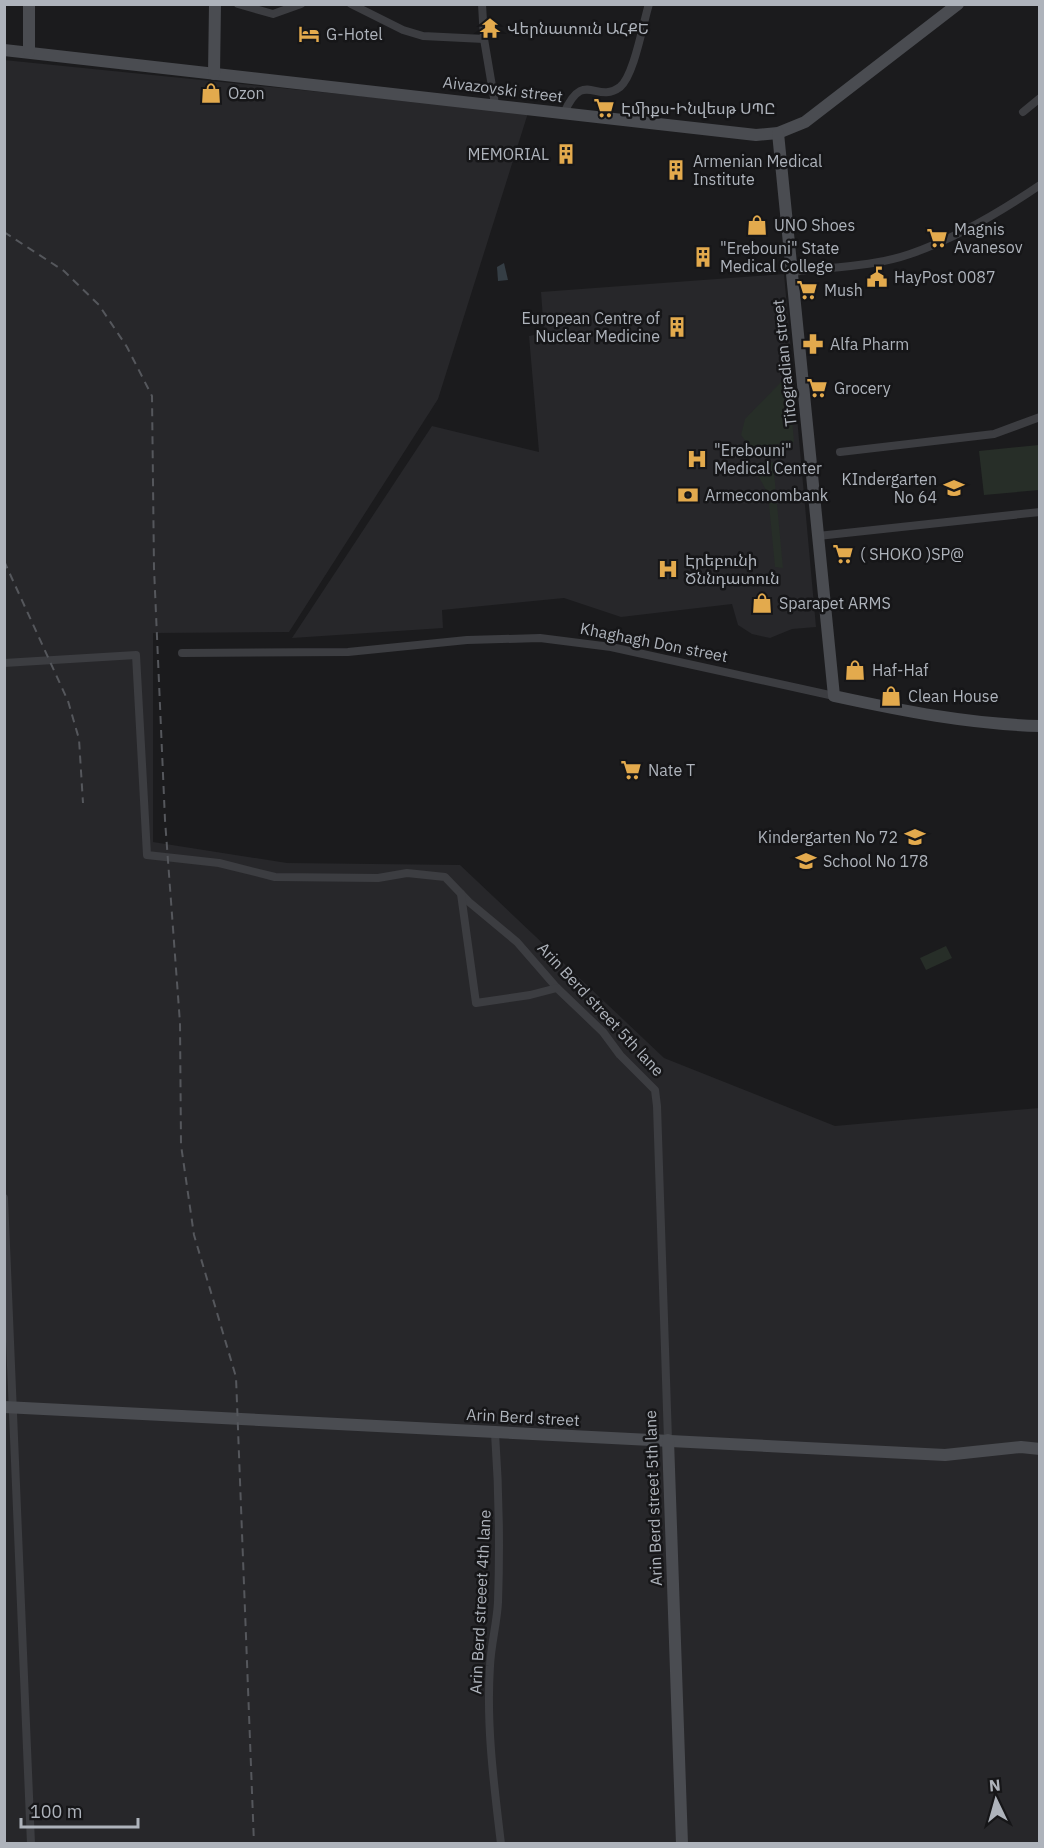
<svg xmlns="http://www.w3.org/2000/svg" width="1044" height="1848" font-family="'IBM Plex Sans','Noto Sans Armenian',sans-serif">
<rect width="100%" height="100%" fill="#1b1b1d"/>
<g fill="#27272a">
<path d="M4,60L528,113L438,399L289,632L153,633V842L287,863L460,865L664,1058L835,1126L1039,1108V1843H5Z"/>
<path d="M784,274L816,627L792,629L770,638L752,634L738,625L732,604L621,617L564,598L442,610L443,628L292,638L432,426L539,452L529,336L544,333L541,292Z"/>
</g>
<g fill="#272e28">
<path d="M784,379L789,380L794,442L750,447L741,435L745,419Z"/>
<path d="M1039,445V490L984,495L979,451Z"/>
<path d="M773,462L783,568L775,567L768,494L752,464Z"/>
<path d="M946,946L952,958L926,970L920,958Z"/>
</g>
<path fill="#353e45" d="M504,263L508,280L498,281L497,267Z"/>
<g fill="none" stroke-linecap="round" stroke-linejoin="round">
<g stroke="#3c3d41" stroke-width="8">
<path d="M238,4L273,14L301,4"/>
<path d="M351,4L403,30L423,36L484,39"/>
<path d="M482,4L484,39L495,104"/>
<path d="M1023,112L1040,98"/>
<path d="M564,113C584,68 596,105 620,87C634,76 643,23 649,4"/>
<path d="M792,272C831,267 873,267 910,254C957,238 999,213 1040,185"/>
<path d="M840,452L994,434L1040,417"/>
<path d="M818,536L1040,512"/>
<path d="M182,653L348,652L467,640L540,638L611,647L834,696"/>
<path d="M4,663L136,655L147,855L219,863L275,877L378,878L407,873L445,877L469,902L517,942L557,988L603,1032L620,1055L655,1090L657,1106L668,1440"/>
<path d="M461,894L476,1003L530,995L557,988"/>
<path d="M4,1198L31,1844"/>
<path d="M495,1433C499,1489 500,1545 498,1602C497,1623 491,1644 490,1666C486,1725 494,1785 501,1844"/>
</g>
<g stroke="#4a4c51" stroke-width="12">
<path d="M4,50L756,135L778,133L805,122L958,4"/>
<path d="M29,52V4"/>
<path d="M214,74L215,4"/>
<path d="M778,133L834,696C903,711 969,724 1040,726"/>
<path d="M4,1407L945,1455L1021,1447L1040,1449"/>
<path d="M668,1440L682,1844"/>
</g>
<g stroke="#55575c" stroke-width="2" stroke-dasharray="8 6" stroke-linecap="butt">
<path d="M4,232L64,271L99,305L127,347L152,396L154,568L165,820L180,1023L181,1145L194,1235L236,1377L254,1844"/>
<path d="M4,561L68,701L79,739L83,803"/>
</g>
</g>
<defs>
<g id="temple-bare" transform="scale(1.62)"><path d="M0-6L5-2H3V0L6.5 2.5H4V6H1.5V3h-3V6H-4V2.5H-6.5L-3 0V-2H-5Z" fill="#e3aa4d" stroke="#161618" stroke-width="2.5" paint-order="stroke"/></g>
<g id="hotel-bare" transform="scale(1.62)"><path d="M-6-4.5h1.5V1H6V5H4.5V3h-9V5H-6ZM-4 0a1.8 1.8 0 1 1 3.6 0ZM.5 0V-2.5h3Q6-2.5 6 0Z" fill="#e3aa4d" stroke="#161618" stroke-width="2.5" paint-order="stroke"/></g>
<g id="shop-bare" transform="scale(1.62)"><path d="M-5-2.5h2.3a2.7 3.5 0 0 1 5.4 0H5L5.5 6h-11ZM-1.5-2.5h3a1.5 2.3 0 0 0-3 0Z" fill="#e3aa4d" stroke="#161618" stroke-width="2.5" paint-order="stroke"/></g>
<g id="supermarket-bare" transform="scale(1.62)"><path d="M-6-5.5h2.5l.6 2H6L4.5 2H-2.5L-4.4-4H-6ZM-1.5 3.2a1.3 1.3 0 1 0 .1 0ZM3 3.2a1.3 1.3 0 1 0 .1 0Z" fill="#e3aa4d" stroke="#161618" stroke-width="2.5" paint-order="stroke"/></g>
<g id="building-bare" transform="scale(1.62)"><path d="M-4-6H4V6H1V3H-1V6H-4ZM-2.5-4.3h1.7v1.8h-1.7ZM.8-4.3h1.7v1.8H.8ZM-2.5-1h1.7V.8h-1.7ZM.8-1h1.7V.8H.8Z" fill="#e3aa4d" stroke="#161618" stroke-width="2.5" paint-order="stroke"/></g>
<g id="civic-bare" transform="scale(1.62)"><path d="M-.6-6.5H3V-4.5H.6V-3L4-1V1h2V6H-6V1h2V-1L-.6-3ZM-1.2 2.5V6h2.4V2.5Z" fill="#e3aa4d" stroke="#161618" stroke-width="2.5" paint-order="stroke"/></g>
<g id="pharmacy-bare" transform="scale(1.62)"><path d="M-2-6h4v4h4v4h-4v4h-4v-4h-4v-4h4Z" fill="#e3aa4d" stroke="#161618" stroke-width="2.5" paint-order="stroke"/></g>
<g id="hospital-bare" transform="scale(1.62)"><path d="M-5-5h3v3.5h4V-5h3V5h-3V1.5h-4V5h-3Z" fill="#e3aa4d" stroke="#161618" stroke-width="2.5" paint-order="stroke"/></g>
<g id="school-bare" transform="scale(1.62)"><path d="M0-5L7-2L0 1L-7-2ZM-4 1L0 2.5L4 1V4Q0 6-4 4Z" fill="#e3aa4d" stroke="#161618" stroke-width="2.5" paint-order="stroke"/></g>
<g id="bank-bare" transform="scale(1.62)"><path d="M-6-4H6V4H-6ZM0-2.3a2.3 2.3 0 1 0 0 4.6a2.3 2.3 0 1 0 0-4.6Z" fill="#e3aa4d" stroke="#161618" stroke-width="2.5" paint-order="stroke"/></g>
</defs>
<g fill-rule="evenodd">
<use href="#temple-bare" x="490" y="28"/>
<use href="#hotel-bare" x="309" y="34"/>
<use href="#shop-bare" x="211" y="93"/>
<use href="#supermarket-bare" x="604" y="108"/>
<use href="#building-bare" x="566" y="154"/>
<use href="#building-bare" x="676" y="170"/>
<use href="#shop-bare" x="757" y="225"/>
<use href="#supermarket-bare" x="937" y="238"/>
<use href="#building-bare" x="703" y="257"/>
<use href="#civic-bare" x="877" y="277"/>
<use href="#supermarket-bare" x="807" y="290"/>
<use href="#building-bare" x="677" y="327"/>
<use href="#pharmacy-bare" x="813" y="344"/>
<use href="#supermarket-bare" x="817" y="388"/>
<use href="#hospital-bare" x="697" y="459"/>
<use href="#school-bare" x="954" y="488"/>
<use href="#bank-bare" x="688" y="495"/>
<use href="#supermarket-bare" x="843" y="554"/>
<use href="#hospital-bare" x="668" y="569"/>
<use href="#shop-bare" x="762" y="603"/>
<use href="#shop-bare" x="855" y="670"/>
<use href="#shop-bare" x="891" y="696"/>
<use href="#supermarket-bare" x="631" y="770"/>
<use href="#school-bare" x="915" y="837"/>
<use href="#school-bare" x="806" y="861"/>
</g>
<g text-anchor="middle" stroke-width="5" stroke-linejoin="round" paint-order="stroke">
<g font-size="16" fill="#aeb3bb" stroke="#161618" text-anchor="start">
<text x="507" y="34">Վերնատուն ԱՀՔԵ</text>
<text x="326" y="40">G-Hotel</text>
<text x="228" y="99">Ozon</text>
<text x="621" y="114">Էմիքս-Ինվեսթ ՍՊԸ</text>
<text x="549" y="160" text-anchor="end">MEMORIAL</text>
<text x="693" y="167">Armenian Medical<tspan x="693" dy="18">Institute</tspan></text>
<text x="774" y="231">UNO Shoes</text>
<text x="954" y="235">Magnis<tspan x="954" dy="18">Avanesov</tspan></text>
<text x="720" y="254">"Erebouni" State<tspan x="720" dy="18">Medical College</tspan></text>
<text x="894" y="283">HayPost 0087</text>
<text x="824" y="296">Mush</text>
<text x="660" y="324" text-anchor="end">European Centre of<tspan x="660" dy="18">Nuclear Medicine</tspan></text>
<text x="830" y="350">Alfa Pharm</text>
<text x="834" y="394">Grocery</text>
<text x="714" y="456">"Erebouni"<tspan x="714" dy="18">Medical Center</tspan></text>
<text x="937" y="485" text-anchor="end">KIndergarten<tspan x="937" dy="18">No 64</tspan></text>
<text x="705" y="501">Armeconombank</text>
<text x="860" y="560">( SHOKO )SP@</text>
<text x="685" y="566">Էրեբունի<tspan x="685" dy="18">Ծննդատուն</tspan></text>
<text x="779" y="609">Sparapet ARMS</text>
<text x="872" y="676">Haf-Haf</text>
<text x="908" y="702">Clean House</text>
<text x="648" y="776">Nate T</text>
<text x="898" y="843" text-anchor="end">Kindergarten No 72</text>
<text x="823" y="867">School No 178</text>
</g>
<g font-size="16" fill="#aeb3bb" stroke="#161618">
<text transform="translate(503 89) rotate(7)" y="6">Aivazovski street</text>
<text transform="translate(784 363) rotate(-96)" y="6">Titogradian street</text>
<text transform="translate(654 642) rotate(11)" y="6">Khaghagh Don street</text>
<text transform="translate(601 1009) rotate(47)" y="6">Arin Berd street 5th lane</text>
<text transform="translate(523 1417) rotate(3)" y="6">Arin Berd street</text>
<text transform="translate(653 1498) rotate(-92)" y="6">Arin Berd street 5th lane</text>
<text transform="translate(480 1602) rotate(-87)" y="6">Arin Berd streeet 4th lane</text>
</g>
</g>
<rect width="1044" height="1848" fill="none" stroke="#aeb3bb" stroke-width="12"/>
<g transform="translate(996 1800) rotate(355)" stroke="#161618" stroke-width="4.5" paint-order="stroke">
<path d="M0-4.5L10 22L0 15L-10 22Z" fill="#aeb3bb"/>
<text y="-9" font-size="16" font-weight="bold" text-anchor="middle" fill="#aeb3bb">N</text>
</g>
<path d="M21 1818v9h117v-9" fill="none" stroke="#aeb3bb" stroke-width="3"/>
<text x="30" y="1818" font-size="18" fill="#aeb3bb" stroke="#161618" stroke-width="4.5" paint-order="stroke">100 m</text>
</svg>
